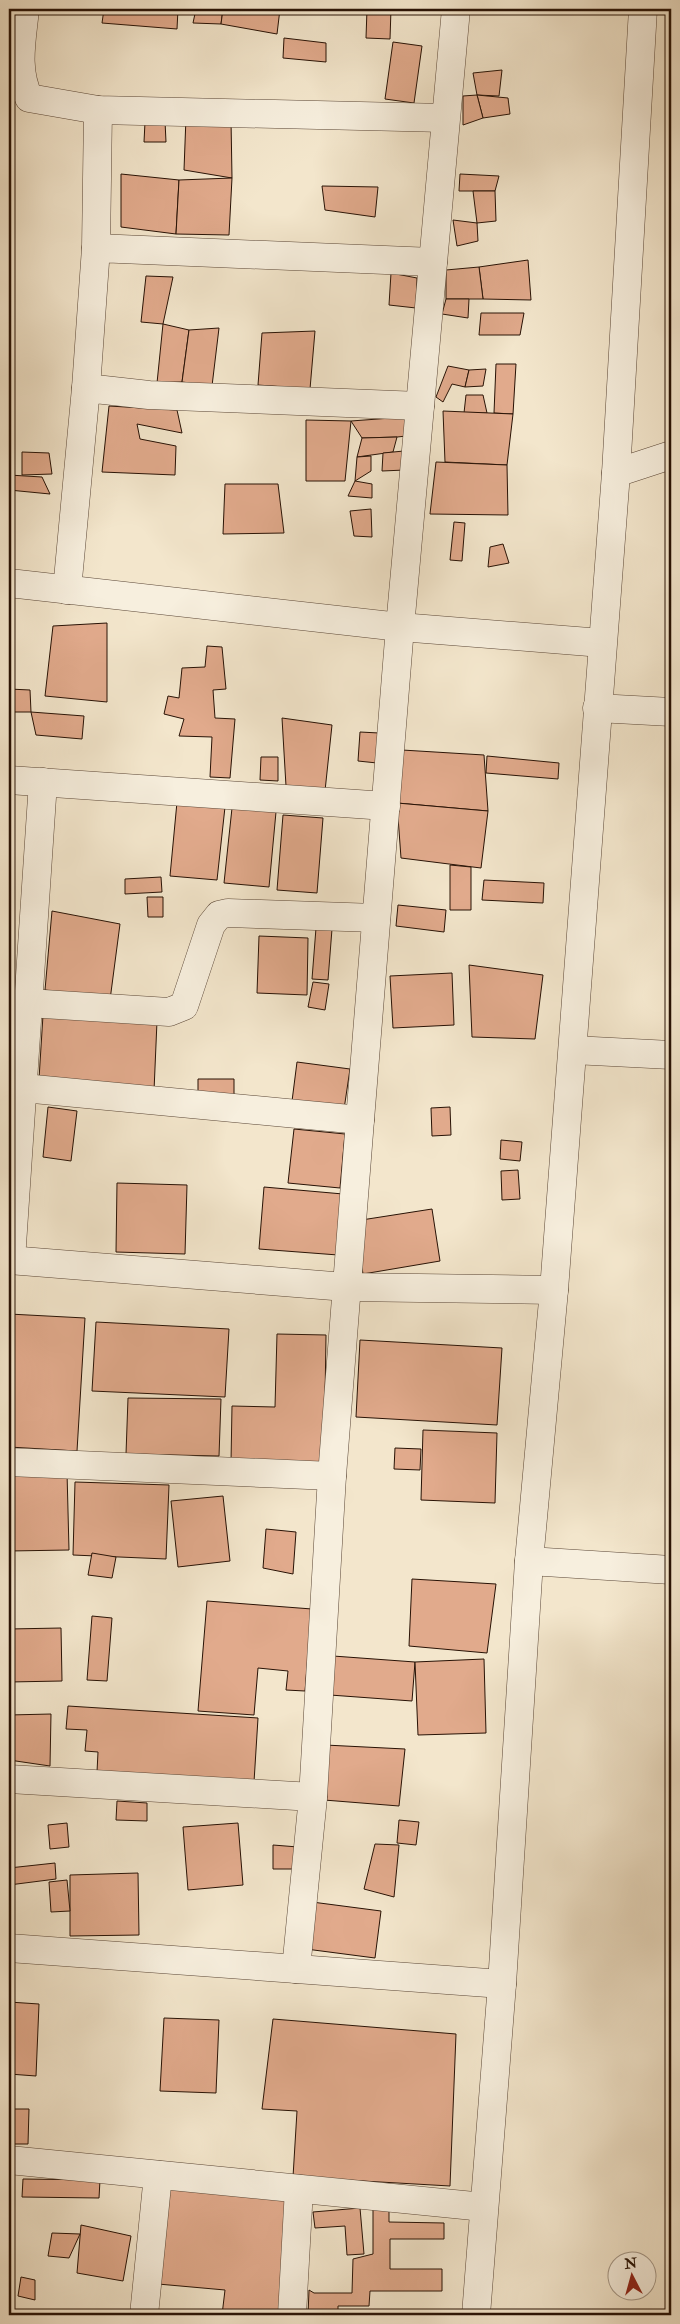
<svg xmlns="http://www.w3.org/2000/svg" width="680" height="2324" font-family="'IM FELL Double Pica',serif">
<rect width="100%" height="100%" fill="#f3e6cc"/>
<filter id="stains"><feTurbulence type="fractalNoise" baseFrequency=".004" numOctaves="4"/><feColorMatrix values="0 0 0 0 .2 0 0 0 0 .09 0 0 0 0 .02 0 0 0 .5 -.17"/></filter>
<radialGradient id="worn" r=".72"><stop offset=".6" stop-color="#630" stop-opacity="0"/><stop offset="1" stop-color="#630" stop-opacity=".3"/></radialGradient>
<g fill="#e1aa8c" stroke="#281205">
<path d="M104,9H178L177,29L102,23Z"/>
<path d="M196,9H223L221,24L193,23Z"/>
<path d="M223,9H280L277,34L221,24Z"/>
<path d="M367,9H391L390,39L366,38Z"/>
<path d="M284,38L326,43V62L283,58Z"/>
<path d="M393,42L422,46L414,103L385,99Z"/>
<path d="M502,70L499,96L477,95L473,73Z"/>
<path d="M477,95L508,98L510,114L483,118Z"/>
<path d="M477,95L483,118L463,125V96Z"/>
<path d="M186,117L231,120L232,178L184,170Z"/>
<path d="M165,121L166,142H144L145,122Z"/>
<path d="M121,174L179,180L176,234L121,227Z"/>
<path d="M460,174L499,176L495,191H459Z"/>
<path d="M232,178L229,235L176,234L179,180Z"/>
<path d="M322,186L378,187L375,217L325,210Z"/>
<path d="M473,191H495L496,221L477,223Z"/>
<path d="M453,220L477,223L478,241L457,246Z"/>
<path d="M528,260L531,300L483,299L479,267Z"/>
<path d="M479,267L483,299H446V270Z"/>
<path d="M391,273L417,278L416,308L389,305Z"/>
<path d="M146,276L173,277L163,324L141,322Z"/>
<path d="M446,299H469L468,318L442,314Z"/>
<path d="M481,313H524L520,335H479Z"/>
<path d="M163,324L189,330L182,382L157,383Z"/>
<path d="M219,328L212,386L182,382L189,330Z"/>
<path d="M315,331L310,389L258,385L262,333Z"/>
<path d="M496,364H516L513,414L494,413Z"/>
<path d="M448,366L469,370L465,387L452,384L443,402L436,397Z"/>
<path d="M486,369L483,386L465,387L469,370Z"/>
<path d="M466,395H483L487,413H464Z"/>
<path d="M109,406L177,410L182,433L137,424L140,439L176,446L175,475L102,472Z"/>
<path d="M443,411L513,414L507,465L445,462Z"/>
<path d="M405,417L407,436L397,437L362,438L351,421Z"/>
<path d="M306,420L351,421L345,481H306Z"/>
<path d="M397,437L393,452L357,457L362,438Z"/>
<path d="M404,451L405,470L382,471L383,453Z"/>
<path d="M22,452L49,453L52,474L22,475Z"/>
<path d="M371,456V471L355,481L357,457Z"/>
<path d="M436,462L507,465L508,515L430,514Z"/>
<path d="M9,475L42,477L50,494L9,490Z"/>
<path d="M355,481L372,484V498L348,496Z"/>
<path d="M225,484H278L284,533L223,534Z"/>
<path d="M371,509L372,537L354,536L350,511Z"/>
<path d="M454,522L465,523L462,561L450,560Z"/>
<path d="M503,544L509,563L488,567L490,547Z"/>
<path d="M107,623V702L45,696L53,626Z"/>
<path d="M207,646L222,647L226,689L213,690L215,718L235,719L230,778L210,777L212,737L179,736L184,719L164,714L168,696L179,698L182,668L205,667Z"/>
<path d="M9,689L30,690L31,712H13Z"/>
<path d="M31,712L84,716L82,739L36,735Z"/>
<path d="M282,718L332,725L325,791L286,786Z"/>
<path d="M360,732L379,733L377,763L358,761Z"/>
<path d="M402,750L484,755L488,811L397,803Z"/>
<path d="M487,756L559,763L558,779L486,773Z"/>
<path d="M261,757H278V781L260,780Z"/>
<path d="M177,802L225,807L217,880L170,876Z"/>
<path d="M397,803L488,811L481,868L401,858Z"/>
<path d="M232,808L276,812L269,887L224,883Z"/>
<path d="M283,815L323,818L317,893L277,890Z"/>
<path d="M450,865L471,867V910H450Z"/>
<path d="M161,877L162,892L125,894V879Z"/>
<path d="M484,880L544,883L543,903L482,900Z"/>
<path d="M147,897H163V917H148Z"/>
<path d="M398,905L446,910L444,932L396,926Z"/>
<path d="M52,911L120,924L110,1000L45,990Z"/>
<path d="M316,928L332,929L328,980L312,979Z"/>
<path d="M259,936L308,938L307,995L257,993Z"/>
<path d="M469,965L543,975L535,1039L472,1037Z"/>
<path d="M452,973L454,1025L393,1028L390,976Z"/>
<path d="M313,982L329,984L325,1010L308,1007Z"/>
<path d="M43,1015L157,1021L154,1091L39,1079Z"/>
<path d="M297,1062L350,1069L343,1116L291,1109Z"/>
<path d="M198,1079H234V1096L198,1097Z"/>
<path d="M48,1107L77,1111L71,1161L43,1157Z"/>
<path d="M450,1107L451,1135L432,1136L431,1108Z"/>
<path d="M294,1129L345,1134L340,1188L288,1183Z"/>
<path d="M501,1140L522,1142L520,1161L500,1159Z"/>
<path d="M518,1170L520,1199L502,1200L501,1171Z"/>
<path d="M117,1183L187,1185L185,1254L116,1252Z"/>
<path d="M264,1187L343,1194L338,1255L259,1249Z"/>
<path d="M432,1209L440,1261L363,1274L355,1221Z"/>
<path d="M9,1314L85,1318L77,1451L9,1447Z"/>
<path d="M96,1322L229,1329L225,1397L92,1391Z"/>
<path d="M277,1334L326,1335L324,1463L231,1462L232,1406L275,1407Z"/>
<path d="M360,1340L502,1348L497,1425L356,1417Z"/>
<path d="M128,1398L221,1399L219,1456L126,1454Z"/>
<path d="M423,1430L497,1433L495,1503L421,1500Z"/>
<path d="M395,1448L421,1449L420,1470L394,1469Z"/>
<path d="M9,1472H67L69,1550L9,1551Z"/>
<path d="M75,1482L169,1485L166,1559L73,1555Z"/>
<path d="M223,1496L230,1561L178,1567L171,1501Z"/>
<path d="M266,1529L296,1532L293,1574L263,1568Z"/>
<path d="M92,1553L116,1557L112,1578L88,1575Z"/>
<path d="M412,1579L496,1584L487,1653L409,1646Z"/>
<path d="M207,1601L312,1609L305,1691L286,1690L288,1671L258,1668L254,1715L198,1711Z"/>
<path d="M92,1616L112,1618L107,1681L87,1680Z"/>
<path d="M61,1628L62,1681L9,1682V1629Z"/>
<path d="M333,1656L415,1662L412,1701L330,1695Z"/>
<path d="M484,1659L486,1733L418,1735L415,1662Z"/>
<path d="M68,1706L258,1718L254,1782L97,1772L98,1752L85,1751L87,1730L66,1729Z"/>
<path d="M51,1714L50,1766L9,1760V1715Z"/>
<path d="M325,1745L405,1749L399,1806L324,1800Z"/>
<path d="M117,1801L147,1803V1821L116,1820Z"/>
<path d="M399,1820L419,1822L416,1845L397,1843Z"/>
<path d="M67,1823L69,1847L50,1849L48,1825Z"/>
<path d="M238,1823L243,1885L188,1890L183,1827Z"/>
<path d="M375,1844L399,1845L394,1897L364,1889Z"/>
<path d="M273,1845L298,1847L297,1869H273Z"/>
<path d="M55,1863L56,1879L9,1885V1868Z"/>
<path d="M138,1873L139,1935L70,1936V1875Z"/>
<path d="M67,1880L70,1911L51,1912L49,1882Z"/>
<path d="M312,1902L381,1911L375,1958L306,1949Z"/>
<path d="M9,2002L39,2004L36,2076L9,2074Z"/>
<path d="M164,2018L219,2020L216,2093L160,2091Z"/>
<path d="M273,2019L456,2034L450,2186L293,2177L297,2111L262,2109Z"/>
<path d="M9,2109H29L28,2144H9Z"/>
<path d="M23,2179L100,2180L99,2198L22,2197Z"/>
<path d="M167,2183L292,2195L280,2315H222L225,2290L158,2284Z"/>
<path d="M373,2206H389V2222L444,2223V2239H390V2269H442V2291H370L369,2306H338V2315H308L309,2290L314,2293H352L353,2259L373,2254Z"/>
<path d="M360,2208L364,2254L347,2255L345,2226L315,2228L313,2212Z"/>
<path d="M81,2225L131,2236L123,2281L77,2273Z"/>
<path d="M52,2233L80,2234L69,2258L48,2256Z"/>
<path d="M21,2277L35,2280V2300L18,2296Z"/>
</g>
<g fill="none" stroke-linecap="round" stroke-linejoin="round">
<g stroke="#5b4737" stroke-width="29">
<g id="minor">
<path d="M25,9C22,40 15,69 29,98L98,110L445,118"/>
<path d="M96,248L98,110"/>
<path d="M86,388L96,248L433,262"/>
<path d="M616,473L671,455"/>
<path d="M9,583L400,627L602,643"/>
<path d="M67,590L86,388L149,395L420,406"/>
<path d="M597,708L671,712"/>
<path d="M9,780L386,806"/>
<path d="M28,1003L169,1012L184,1006L211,925L219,915L228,913L376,918"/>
<path d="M573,1050L671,1055"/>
<path d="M23,1088L360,1120"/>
<path d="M9,1260L346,1287L554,1290"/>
<path d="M11,1260L43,782"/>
<path d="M9,1462L332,1476"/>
<path d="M529,1561L671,1570"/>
<path d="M9,1779L313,1797"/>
<path d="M9,1948L502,1984"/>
<path d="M296,1969L313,1797L332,1476L360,1120L400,627L456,9"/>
<path d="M9,2160L484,2207"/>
<path d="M144,2315L158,2175"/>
<path d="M292,2315L299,2189"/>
<path d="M476,2315L502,1984L529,1561L554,1290L616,473L643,9"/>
</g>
</g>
<use href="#minor" stroke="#f7efde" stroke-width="28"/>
</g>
<rect width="680" height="2324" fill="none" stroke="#f3e6cc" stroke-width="30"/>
<rect x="10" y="10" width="660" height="2304" fill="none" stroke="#281205" stroke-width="2.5"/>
<rect x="15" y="15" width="650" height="2294" fill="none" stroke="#281205"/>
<g transform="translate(632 2276) rotate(354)"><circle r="24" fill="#f7efde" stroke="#a49787"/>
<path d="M0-4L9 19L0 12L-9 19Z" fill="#8f2418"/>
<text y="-8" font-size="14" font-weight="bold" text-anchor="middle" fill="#281205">N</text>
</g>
<rect width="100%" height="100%" filter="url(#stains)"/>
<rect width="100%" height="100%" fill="url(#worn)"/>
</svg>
